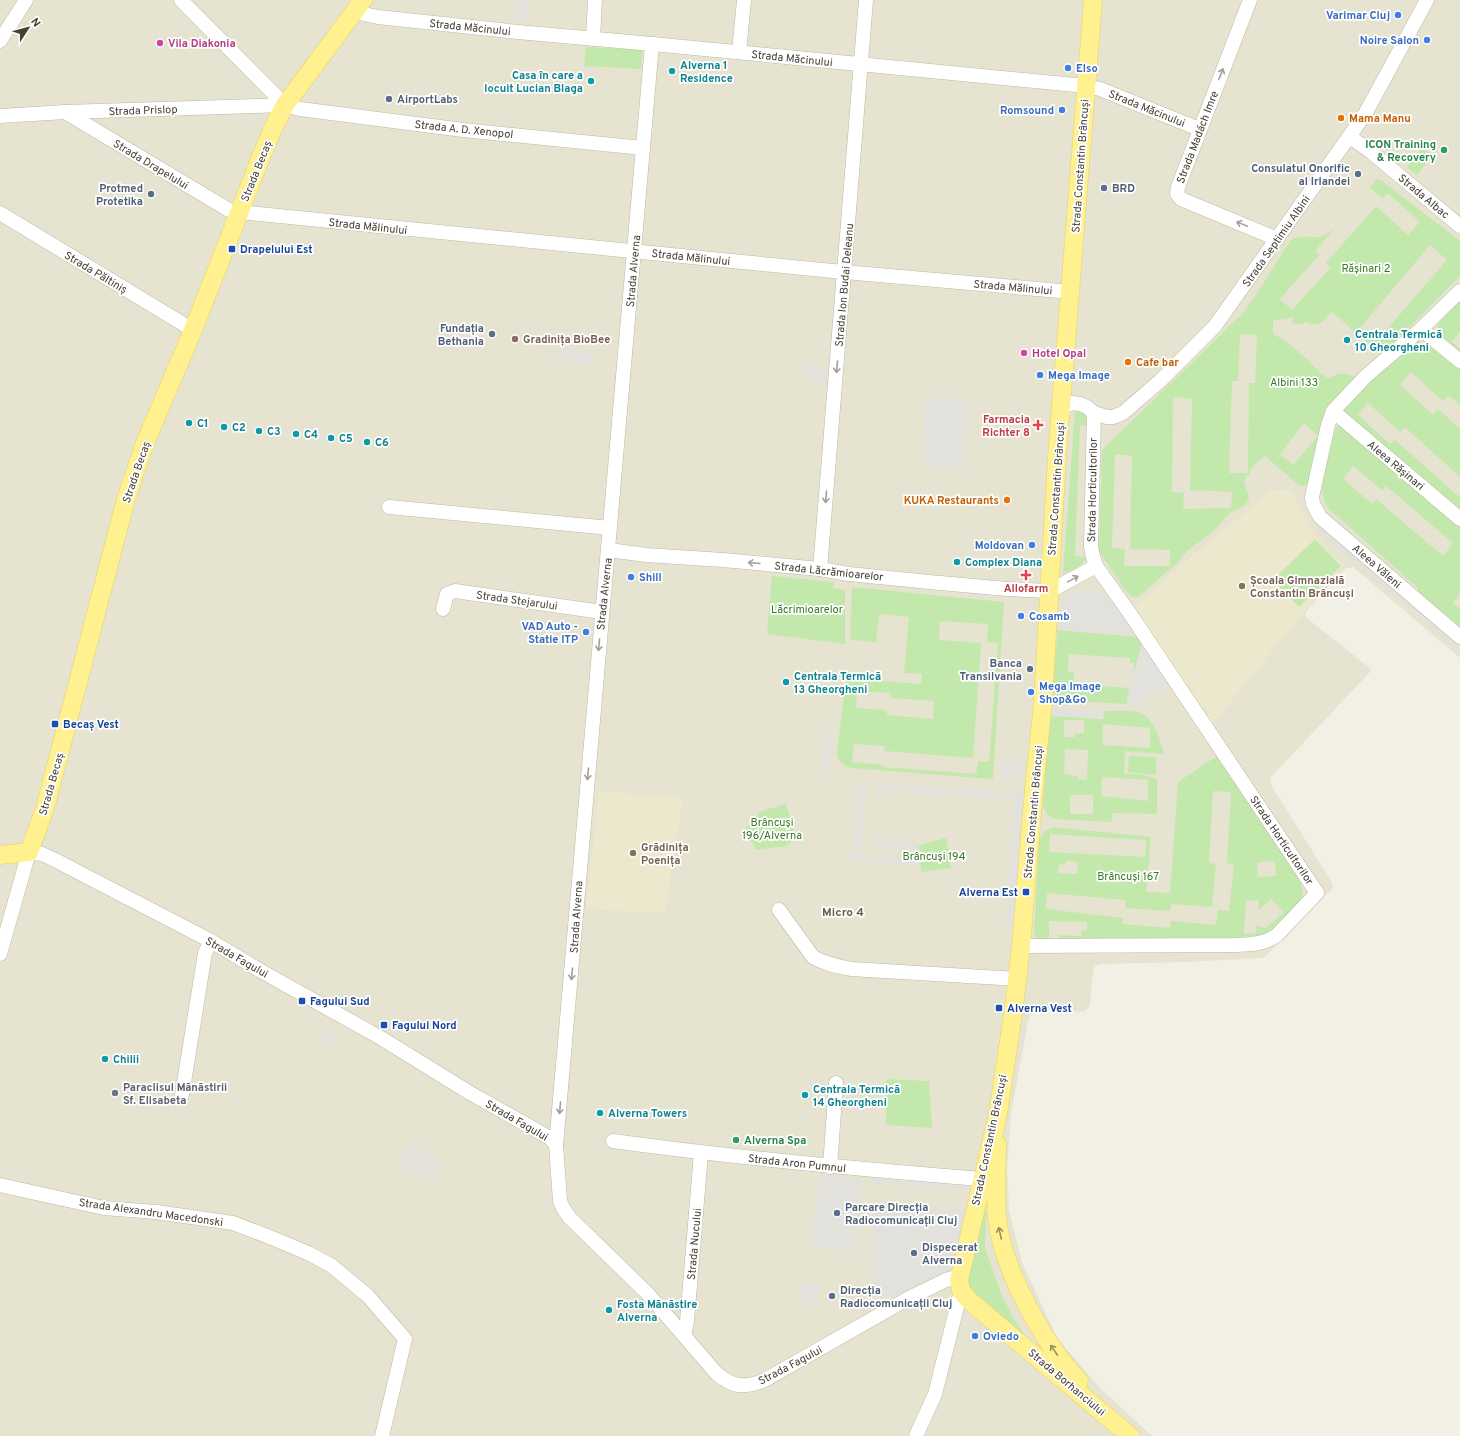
<svg xmlns="http://www.w3.org/2000/svg" width="1460" height="1436" font-family="Overpass,sans-serif">
<rect width="100%" height="100%" fill="#f2f0e4"/>
<path fill="#e6e3d1" d="M0,0H1460V658L1353,567L1346,568L1341,572L1306,612L1305,615L1307,618L1370,668L1371,671L1271,777L1270,781L1271,785L1333,884L1332,889L1266,956L1261,958L1185,962L1101,964L1095,966L1093,971L1090,1005L1087,1009L1083,1012L1037,1009L1032,1011L1028,1022L1011,1114L1007,1166L1009,1210L1022,1262L1057,1338L1100,1388L1152,1436H0Z"/>
<g fill="#ece8cd">
<path d="M1273,490H1291L1313,532L1343,565L1213,723L1134,607L1194,554Z"/>
<path d="M599,791L683,798L665,913L586,909Z"/>
</g>
<g fill="#c3e8ab" fill-rule="evenodd">
<path d="M586,47L642,50L641,69L584,66Z"/>
<path d="M1422,148L1431,154L1432,156L1418,174H1415L1407,167Z"/>
<path d="M1376,180H1381L1460,241V276L1382,355L1332,312C1322,320 1320,329 1306,322L1300,324L1292,323L1293,316L1286,319L1273,320V334C1286,340 1298,351 1309,361C1315,367 1320,374 1328,378C1341,372 1345,372 1358,378L1330,409L1309,485L1302,486L1295,482L1265,456L1251,468L1250,473L1246,477L1244,482L1249,497L1248,501L1244,506L1230,513L1211,533L1187,551L1177,563L1144,592L1138,597H1132L1125,590L1099,551L1102,450L1243,313L1263,284L1290,241C1301,232 1311,240 1323,236C1340,229 1363,194 1376,180ZM1370,188L1383,199L1388,193L1420,222L1408,235L1376,206L1326,263L1331,267L1292,310L1280,299L1319,255L1315,251ZM1430,245L1447,260L1376,342L1360,328ZM1240,334L1257,335L1255,383H1249L1248,473H1229L1232,381H1238ZM1173,397L1192,399L1190,490L1232,492L1231,508L1183,509L1184,493L1172,492ZM1304,423L1318,436L1293,465L1280,454ZM1115,454L1132,456L1130,549L1170,550V566H1124L1125,549L1112,548Z"/>
<path d="M1460,300V332L1452,342L1460,349V356L1438,335L1436,327Z"/>
<path d="M1415,340L1435,348L1460,368V405L1449,396L1443,401L1411,372L1400,385L1433,415L1438,409L1460,429V477L1405,427L1400,432L1368,403L1358,415L1390,444L1395,440L1458,496L1460,494V515L1347,414L1344,409L1362,388Z"/>
<path d="M1075,411L1084,413L1088,420L1089,426L1080,425L1075,556L1085,557L1086,559C1080,566 1073,573 1063,572Z"/>
<path d="M1339,422L1460,525V594L1453,603L1460,609V635L1417,593L1418,588L1327,507C1326,503 1323,500 1323,496C1320,478 1332,439 1339,422ZM1353,466L1382,490L1386,486L1453,543L1443,556L1376,499L1372,504L1343,479Z"/>
<path d="M1315,539L1341,566L1299,607L1273,580Z"/>
<path d="M772,576L834,582L833,588L845,590V644L767,634Z"/>
<path d="M852,587L1004,602L993,779L851,768C842,765 838,762 837,753L845,687L848,678L921,684L922,674L904,673L909,617L879,614L876,643L850,639ZM940,621L988,624L987,642L998,643L989,762L978,761L976,774L883,767V765L852,762L854,744L885,746L884,751L973,758L981,643L939,640ZM857,691L891,693V698L934,701L933,719L887,715V710L856,708Z"/>
<path d="M1058,630L1140,637L1143,641L1133,675L1134,663H1130V658L1069,654L1068,671L1074,672V684L1129,688L1127,704L1070,701L1056,699L1052,689Z"/>
<path d="M1104,711C1115,711 1128,710 1138,712C1153,716 1161,741 1164,754L1125,751L1124,774H1141L1157,779V814L1113,813L1112,822L1055,819L1047,814L1043,807L1049,719L1052,716L1103,719ZM1064,720H1084V733H1075V737H1064ZM1103,724L1150,728V748L1102,745ZM1065,749L1088,750L1087,780L1078,779V776L1064,774ZM1102,777L1148,780V801L1101,796ZM1070,795H1093V814H1070Z"/>
<path d="M1129,756L1156,757V775L1128,772Z"/>
<path d="M1217,756L1299,879C1300,882 1303,887 1303,890C1304,904 1271,932 1260,939L1044,942L1037,938L1034,933L1039,840L1045,831L1053,827L1151,837L1146,892L1170,893L1178,782ZM1213,791L1231,792L1227,863L1234,864L1229,911L1218,910L1216,925L1171,921L1170,928L1122,924L1123,918L1046,909L1047,893L1125,900V908L1170,911L1171,904L1212,907L1216,864L1209,863ZM1050,834L1146,840L1145,857L1049,852ZM1066,861L1078,862L1077,874L1058,873L1059,864L1065,865ZM1275,861L1276,876L1258,877L1257,862ZM1271,899L1284,912L1266,928L1256,926V934L1244,933L1246,901L1259,900V910ZM1049,921L1087,922V930L1081,931V936L1059,935L1058,940L1049,939Z"/>
<path d="M786,804L796,838L786,846L756,850L745,829L761,811Z"/>
<path d="M946,838L951,868L921,872L919,845Z"/>
<path d="M886,1079L929,1081L932,1128L886,1125Z"/>
<path d="M987,1179L985,1248L1001,1294L1014,1319L1036,1352L977,1301L966,1284Z"/>
</g>
<g fill="#e3e1dc">
<path d="M518,0H529L527,19L516,18Z"/>
<path d="M558,346L591,352L593,366L556,359Z"/>
<path d="M804,365L826,366L825,382L804,381Z"/>
<path d="M926,398L967,399L965,468L922,465Z"/>
<path d="M1326,525L1460,640V652L1320,532Z"/>
<path d="M1075,591L1109,593L1140,637L1058,630L1063,600Z"/>
<path d="M1143,641L1170,682L1137,706L1127,704L1130,682L1133,683V675Z"/>
<path d="M1053,708L1104,711L1103,719L1052,716Z"/>
<path d="M824,733H831L829,772L822,771Z"/>
<path d="M1002,758L1023,760L1022,777L1019,779L1014,781L1000,780Z"/>
<path d="M859,781L867,782L860,850L853,849Z"/>
<path d="M876,782L900,784L899,792L875,789Z"/>
<path d="M906,785L947,788L946,796L905,792Z"/>
<path d="M954,788L990,790L989,798L953,796Z"/>
<path d="M996,791L1025,794L1016,930L1006,929L1014,800L995,798Z"/>
<path d="M874,838L919,842V850L890,849L875,845Z"/>
<path d="M847,854L916,859L917,866L847,859Z"/>
<path d="M324,1026L335,1032L328,1047L317,1041Z"/>
<path d="M410,1144L443,1163L432,1183L398,1164Z"/>
<path d="M819,1174L862,1179L854,1251L811,1247Z"/>
<path d="M872,1174L974,1179V1189L872,1184Z"/>
<path d="M871,1203L965,1208L958,1248L951,1268L944,1274L904,1292L889,1297H873Z"/>
<path d="M801,1284H818L817,1306H800Z"/>
</g>
<g fill="none" stroke-linecap="round" stroke-linejoin="round">
<g stroke="#beb9a6" stroke-width="15">
<g id="minor">
<path d="M181,0L285,105"/>
<path d="M1250,0L1178,187L1177,194L1181,199L1277,239"/>
<path d="M354,12L378,17L518,32L652,44L1086,86L1100,89L1199,129"/>
<path d="M593,39L595,0"/>
<path d="M0,41L26,0"/>
<path d="M652,44L556,1145L560,1201L563,1208L569,1217L648,1294L717,1374C733,1387 743,1388 763,1381L909,1298L946,1280L959,1276"/>
<path d="M739,52L744,0"/>
<path d="M65,112L229,210L239,212L833,271L1071,292"/>
<path d="M0,116L65,112L285,105L300,109L463,130L643,148"/>
<path d="M1350,137L1370,151L1460,226"/>
<path d="M0,213L193,330"/>
<path d="M1460,291L1421,329L1366,376L1333,411L1328,425L1312,497L1313,504L1320,517L1460,637"/>
<path d="M1421,329L1460,361"/>
<path d="M1062,408L1072,403L1080,404L1087,407L1094,413L1107,417H1113L1123,413L1160,381L1215,326L1365,114L1427,0"/>
<path d="M1333,411L1460,519"/>
<path d="M389,507L610,528"/>
<path d="M609,550L646,555L723,560L820,569L849,574L929,582L1007,589L1050,591L1096,566"/>
<path d="M820,569L866,0"/>
<path d="M443,609L447,594L455,591L602,612"/>
<path d="M779,910L813,957C825,964 837,966 851,969L1018,979"/>
<path d="M1021,946L1233,945C1250,944 1263,945 1277,935L1317,893L1131,615L1096,566L1093,557L1091,547L1094,413"/>
<path d="M0,954L29,852L42,854L55,860L211,941L261,971L381,1038L470,1093L550,1138L556,1145"/>
<path d="M182,1095L205,953L211,941"/>
<path d="M613,1141C736,1158 858,1169 981,1179"/>
<path d="M830,1167L836,1083"/>
<path d="M0,1185L104,1208L156,1212L233,1223L277,1240L310,1254L332,1266L368,1296L405,1339L382,1436"/>
<path d="M684,1335L687,1321L701,1153"/>
<path d="M916,1436L935,1394L961,1291"/>
</g>
</g>
<g stroke="#e6d35d" stroke-width="19">
<g id="major">
<path d="M1093,0L1057,457L1043,702L1034,789L1021,946L1014,1007L998,1114L959,1280L961,1291L971,1302L1130,1436"/>
<path d="M0,855L29,852L45,808L126,499L145,443L193,330L263,152L274,126L285,105L363,0"/>
<path d="M997,1144C997,1169 995,1193 997,1217C1002,1269 1044,1344 1079,1381"/>
</g>
</g>
<use href="#minor" stroke="#fff" stroke-width="14"/>
<use href="#major" stroke="#fff190" stroke-width="18"/>
</g>
<defs><path id="oneway-shaft" d="M-6 0H5M1.5-3L5.5 0L1.5 3" fill="none" stroke-width="1.6" stroke-linecap="round" stroke-linejoin="round"/></defs>
<g stroke="#a2a099">
<use href="#oneway-shaft" transform="translate(1221 74) rotate(-68)"/>
<use href="#oneway-shaft" transform="translate(1242 224) rotate(-158)"/>
<use href="#oneway-shaft" transform="translate(837 367) rotate(95)"/>
<use href="#oneway-shaft" transform="translate(826 497) rotate(95)"/>
<use href="#oneway-shaft" transform="translate(754 563) rotate(-175)"/>
<use href="#oneway-shaft" transform="translate(1073 579) rotate(-29)"/>
<use href="#oneway-shaft" transform="translate(599 645) rotate(95)"/>
<use href="#oneway-shaft" transform="translate(588 774) rotate(95)"/>
<use href="#oneway-shaft" transform="translate(572 974) rotate(95)"/>
<use href="#oneway-shaft" transform="translate(560 1108) rotate(95)"/>
</g>
<g stroke="#98905d">
<use href="#oneway-shaft" transform="translate(1000 1233) rotate(-102)"/>
<use href="#oneway-shaft" transform="translate(1054 1350) rotate(-124)"/>
</g>
<g fill="#3f7fe0" stroke="#fff" stroke-width="1.5">
<circle cx="1398" cy="15" r="4"/>
<circle cx="1427" cy="40" r="4"/>
<circle cx="1068" cy="68" r="4"/>
<circle cx="1062" cy="110" r="4"/>
<circle cx="1040" cy="375" r="4"/>
<circle cx="1032" cy="545" r="4"/>
<circle cx="631" cy="577" r="4"/>
<circle cx="1021" cy="616" r="4"/>
<circle cx="586" cy="632" r="4"/>
<circle cx="1031" cy="692" r="4"/>
<circle cx="975" cy="1336" r="4"/>
</g>
<g fill="#d1479c" stroke="#fff" stroke-width="1.5">
<circle cx="160" cy="43" r="4"/>
<circle cx="1024" cy="353" r="4"/>
</g>
<g fill="#0f9aa8" stroke="#fff" stroke-width="1.5">
<circle cx="672" cy="71" r="4"/>
<circle cx="591" cy="81" r="4"/>
<circle cx="1347" cy="340" r="4"/>
<circle cx="189" cy="423" r="4"/>
<circle cx="224" cy="427" r="4"/>
<circle cx="259" cy="431" r="4"/>
<circle cx="296" cy="434" r="4"/>
<circle cx="331" cy="438" r="4"/>
<circle cx="367" cy="442" r="4"/>
<circle cx="957" cy="562" r="4"/>
<circle cx="786" cy="682" r="4"/>
<circle cx="105" cy="1059" r="4"/>
<circle cx="805" cy="1095" r="4"/>
<circle cx="600" cy="1113" r="4"/>
<circle cx="609" cy="1310" r="4"/>
</g>
<g fill="#5c6f8a" stroke="#fff" stroke-width="1.5">
<circle cx="389" cy="99" r="4"/>
<circle cx="1358" cy="174" r="4"/>
<circle cx="1104" cy="188" r="4"/>
<circle cx="151" cy="194" r="4"/>
<circle cx="492" cy="334" r="4"/>
<circle cx="1030" cy="669" r="4"/>
<circle cx="837" cy="1213" r="4"/>
<circle cx="914" cy="1253" r="4"/>
<circle cx="832" cy="1296" r="4"/>
</g>
<g fill="#e8710a" stroke="#fff" stroke-width="1.5">
<circle cx="1341" cy="118" r="4"/>
<circle cx="1128" cy="362" r="4"/>
<circle cx="1007" cy="500" r="4"/>
</g>
<g fill="#2e9e5b" stroke="#fff" stroke-width="1.5">
<circle cx="1444" cy="150" r="4"/>
<circle cx="736" cy="1140" r="4"/>
</g>
<g fill="#1a4fb4" stroke="#fff" stroke-width="1.5">
<rect x="228" y="245" width="8" height="8" rx="2"/>
<rect x="51" y="720" width="8" height="8" rx="2"/>
<rect x="1022" y="888" width="8" height="8" rx="2"/>
<rect x="298" y="997" width="8" height="8" rx="2"/>
<rect x="995" y="1004" width="8" height="8" rx="2"/>
<rect x="380" y="1021" width="8" height="8" rx="2"/>
</g>
<g fill="#8d6e63" stroke="#fff" stroke-width="1.5">
<circle cx="515" cy="339" r="4"/>
<circle cx="1242" cy="586" r="4"/>
<circle cx="633" cy="853" r="4"/>
</g>
<g fill="#e0444e" stroke="#fff" stroke-width="1.5">
<path d="M1036 419h4v4h4v4h-4v4h-4v-4h-4v-4h4z"/>
<path d="M1024 569h4v4h4v4h-4v4h-4v-4h-4v-4h4z"/>
</g>
<circle fill="#6b7280" stroke="#fff" stroke-width="1.5" cx="115" cy="1093" r="4"/>
<g text-anchor="middle" stroke-width="3.5" stroke-linejoin="round" paint-order="stroke">
<g font-size="11" font-weight="bold" fill="#366cbe" stroke="#fff" text-anchor="start">
<text x="1390" y="19" text-anchor="end">Varimar Cluj</text>
<text x="1419" y="44" text-anchor="end">Noire Salon</text>
<text x="1076" y="72">Elso</text>
<text x="1054" y="114" text-anchor="end">Romsound</text>
<text x="1048" y="379">Mega Image</text>
<text x="1024" y="549" text-anchor="end">Moldovan</text>
<text x="639" y="581">Shill</text>
<text x="1029" y="620">Cosamb</text>
<text x="578" y="630" text-anchor="end">VAD Auto -<tspan x="578" dy="13">Statie ITP</tspan></text>
<text x="1039" y="690">Mega Image<tspan x="1039" dy="13">Shop&amp;Go</tspan></text>
<text x="983" y="1340">Oviedo</text>
</g>
<g font-size="11" fill="#444033" stroke="#fff">
<text transform="translate(470 27) rotate(6)" y="4">Strada Măcinului</text>
<text transform="translate(792 58) rotate(6)" y="4">Strada Măcinului</text>
<text transform="translate(1147 108) rotate(22)" y="4">Strada Măcinului</text>
<text transform="translate(143 110) rotate(-2)" y="4">Strada Prislop</text>
<text transform="translate(464 129) rotate(6)" y="4">Strada A. D. Xenopol</text>
<text transform="translate(1197 137) rotate(-69)" y="4">Strada Madách Imre</text>
<text transform="translate(151 164) rotate(31)" y="4">Strada Drapelului</text>
<text transform="translate(1080 166) rotate(-86)" y="4">Strada Constantin Brâncuși</text>
<text transform="translate(256 171) rotate(-68)" y="4">Strada Becaș</text>
<text transform="translate(1424 196) rotate(40)" y="4">Strada Albac</text>
<text transform="translate(368 226) rotate(6)" y="4">Strada Mălinului</text>
<text transform="translate(1276 241) rotate(-55)" y="4">Strada Septimiu Albini</text>
<text transform="translate(691 257) rotate(6)" y="4">Strada Mălinului</text>
<text transform="translate(633 271) rotate(-85)" y="4">Strada Alverna</text>
<text transform="translate(96 272) rotate(31)" y="4">Strada Păltiniș</text>
<text transform="translate(844 285) rotate(-85)" y="4">Strada Ion Budai Deleanu</text>
<text transform="translate(1013 287) rotate(5)" y="4">Strada Mălinului</text>
<text transform="translate(1396 465) rotate(40)" y="4">Aleea Rășinari</text>
<text transform="translate(136 472) rotate(-71)" y="4">Strada Becaș</text>
<text transform="translate(1056 489) rotate(-86)" y="4">Strada Constantin Brâncuși</text>
<text transform="translate(1092 490) rotate(-89)" y="4">Strada Horticultorilor</text>
<text transform="translate(1377 566) rotate(41)" y="4">Aleea Văleni</text>
<text transform="translate(829 571) rotate(6)" y="4">Strada Lăcrămioarelor</text>
<text transform="translate(604 594) rotate(-84)" y="4">Strada Alverna</text>
<text transform="translate(517 600) rotate(8)" y="4">Strada Stejarului</text>
<text transform="translate(51 784) rotate(-74)" y="4">Strada Becaș</text>
<text transform="translate(1033 812) rotate(-85)" y="4">Strada Constantin Brâncuși</text>
<text transform="translate(1282 840) rotate(56)" y="4">Strada Horticultorilor</text>
<text transform="translate(576 917) rotate(-86)" y="4">Strada Alverna</text>
<text transform="translate(237 957) rotate(30)" y="4">Strada Fagului</text>
<text transform="translate(517 1120) rotate(30)" y="4">Strada Fagului</text>
<text transform="translate(989 1140) rotate(-78)" y="4">Strada Constantin Brâncuși</text>
<text transform="translate(797 1163) rotate(6)" y="4">Strada Aron Pumnul</text>
<text transform="translate(151 1212) rotate(8)" y="4">Strada Alexandru Macedonski</text>
<text transform="translate(694 1244) rotate(-85)" y="4">Strada Nucului</text>
<text transform="translate(790 1365) rotate(-28)" y="4">Strada Fagului</text>
<text transform="translate(1067 1382) rotate(40)" y="4">Strada Borhanciului</text>
</g>
<g font-size="11" font-weight="bold" fill="#b23c85" stroke="#fff" text-anchor="start">
<text x="168" y="47">Vila Diakonia</text>
<text x="1032" y="357">Hotel Opal</text>
</g>
<g font-size="11" font-weight="bold" fill="#0d838f" stroke="#fff" text-anchor="start">
<text x="680" y="69">Alverna 1<tspan x="680" dy="13">Residence</tspan></text>
<text x="583" y="79" text-anchor="end">Casa în care a<tspan x="583" dy="13">locuit Lucian Blaga</tspan></text>
<text x="1355" y="338">Centrala Termică<tspan x="1355" dy="13">10 Gheorgheni</tspan></text>
<text x="197" y="427">C1</text>
<text x="232" y="431">C2</text>
<text x="267" y="435">C3</text>
<text x="304" y="438">C4</text>
<text x="339" y="442">C5</text>
<text x="375" y="446">C6</text>
<text x="965" y="566">Complex Diana</text>
<text x="794" y="680">Centrala Termică<tspan x="794" dy="13">13 Gheorgheni</tspan></text>
<text x="113" y="1063">Chilii</text>
<text x="813" y="1093">Centrala Termică<tspan x="813" dy="13">14 Gheorgheni</tspan></text>
<text x="608" y="1117">Alverna Towers</text>
<text x="617" y="1308">Fosta Mănăstire<tspan x="617" dy="13">Alverna</tspan></text>
</g>
<g font-size="11" font-weight="bold" fill="#4e5e75" stroke="#fff" text-anchor="start">
<text x="397" y="103">AirportLabs</text>
<text x="1350" y="172" text-anchor="end">Consulatul Onorific<tspan x="1350" dy="13">al Irlandei</tspan></text>
<text x="143" y="192" text-anchor="end">Protmed<tspan x="143" dy="13">Protetika</tspan></text>
<text x="1112" y="192">BRD</text>
<text x="484" y="332" text-anchor="end">Fundația<tspan x="484" dy="13">Bethania</tspan></text>
<text x="1022" y="667" text-anchor="end">Banca<tspan x="1022" dy="13">Transilvania</tspan></text>
<text x="845" y="1211">Parcare Direcția<tspan x="845" dy="13">Radiocomunicații Cluj</tspan></text>
<text x="922" y="1251">Dispecerat<tspan x="922" dy="13">Alverna</tspan></text>
<text x="840" y="1294">Direcția<tspan x="840" dy="13">Radiocomunicații Cluj</tspan></text>
</g>
<g font-size="11" font-weight="bold" fill="#c56008" stroke="#fff" text-anchor="start">
<text x="1349" y="122">Mama Manu</text>
<text x="1136" y="366">Cafe bar</text>
<text x="999" y="504" text-anchor="end">KUKA Restaurants</text>
</g>
<g font-size="11" font-weight="bold" fill="#27864d" stroke="#fff" text-anchor="end">
<text x="1436" y="148">ICON Training<tspan x="1436" dy="13">&amp; Recovery</tspan></text>
<text x="744" y="1144" text-anchor="start">Alverna Spa</text>
</g>
<g font-size="11" font-weight="bold" fill="#164399" stroke="#fff" text-anchor="start">
<text x="240" y="253">Drapelului Est</text>
<text x="63" y="728">Becaș Vest</text>
<text x="1018" y="896" text-anchor="end">Alverna Est</text>
<text x="310" y="1005">Fagului Sud</text>
<text x="1007" y="1012">Alverna Vest</text>
<text x="392" y="1029">Fagului Nord</text>
</g>
<g font-size="11" fill="#387726" stroke="#fff">
<text x="1366" y="272">Rășinari 2</text>
<text x="1294" y="386">Albini 133</text>
<text x="807" y="613">Lăcrimioarelor</text>
<text x="772" y="826">Brâncuși<tspan x="772" dy="13">196/Alverna</tspan></text>
<text x="934" y="860">Brâncuși 194</text>
<text x="1128" y="880">Brâncuși 167</text>
</g>
<g font-size="11" font-weight="bold" fill="#785e54" stroke="#fff" text-anchor="start">
<text x="523" y="343">Gradinița BioBee</text>
<text x="1250" y="584">Școala Gimnazială<tspan x="1250" dy="13">Constantin Brâncuși</tspan></text>
<text x="641" y="851">Grădinița<tspan x="641" dy="13">Poenița</tspan></text>
</g>
<g font-size="11" font-weight="bold" fill="#be3a42" stroke="#fff" text-anchor="end">
<text x="1030" y="423">Farmacia<tspan x="1030" dy="13">Richter 8</tspan></text>
<text x="1026" y="592" text-anchor="middle">Allofarm</text>
</g>
<g font-size="11" font-weight="bold" fill="#5b616d" stroke="#fff" text-anchor="start">
<text x="123" y="1091">Paraclisul Mănăstirii<tspan x="123" dy="13">Sf. Elisabeta</tspan></text>
</g>
<g font-size="12" font-weight="bold" fill="#67604a" stroke="#fff">
<text x="843" y="916">Micro 4</text>
</g>
</g>
<g transform="translate(28 28) rotate(54)" stroke="#ffffff" stroke-width="3" paint-order="stroke">
<path d="M0-3L7 15L0 10L-7 15Z" fill="#444033"/>
<text y="-6" font-size="11" font-weight="bold" text-anchor="middle" fill="#444033">N</text>
</g>
</svg>
